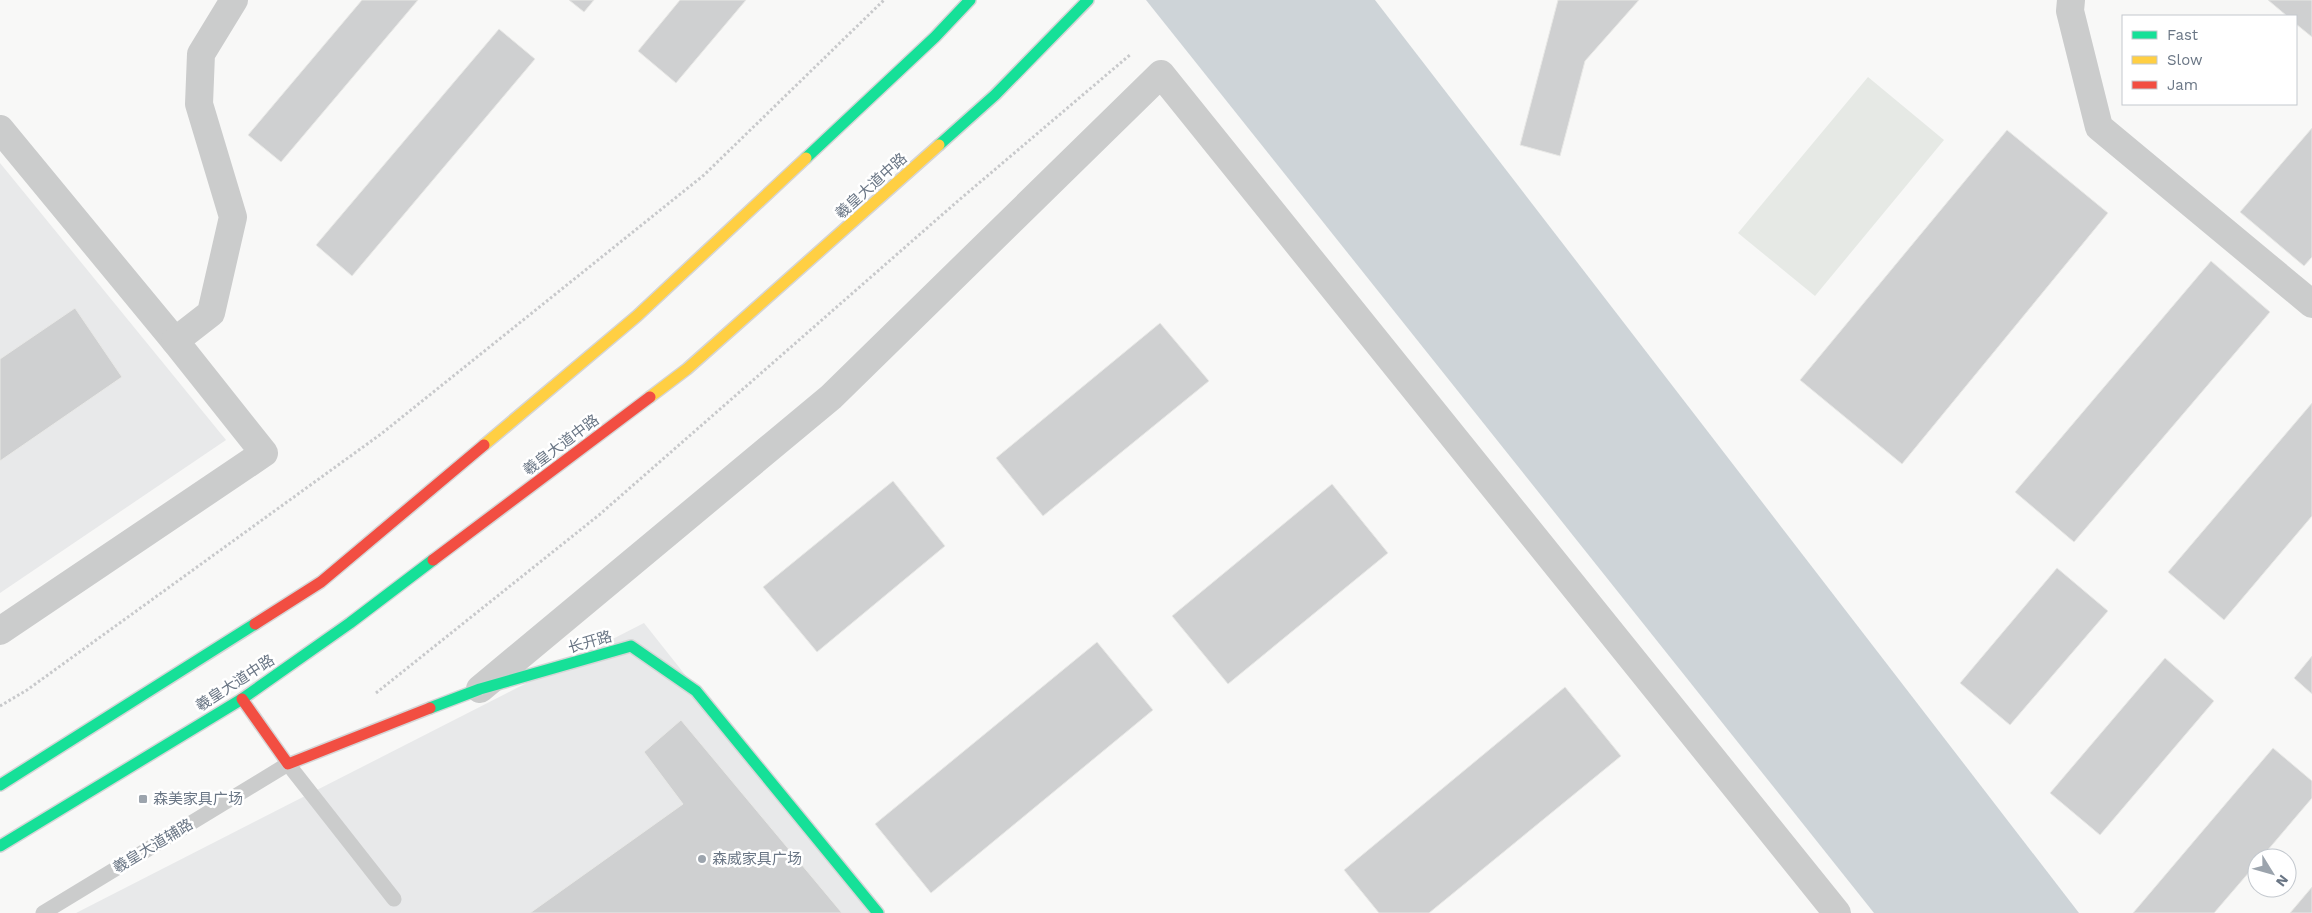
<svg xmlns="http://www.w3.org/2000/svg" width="2312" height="913" font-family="'Work Sans','Noto Sans SC',sans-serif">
<rect width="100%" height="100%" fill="#f8f8f7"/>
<g fill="#e8e9ea">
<path d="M0,163L226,440L0,593Z"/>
<path d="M644,623L874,913H76Z"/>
</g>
<path fill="#e6e9e5" d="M1868,77L1944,140L1815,296L1738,233Z"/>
<path fill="#ced4d8" d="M1146,0H1375L2079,913H1874Z"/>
<g fill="#cfd0d1" stroke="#e8e8e6">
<path d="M362,0H418L281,162L248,135Z"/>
<path d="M569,0H594L584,12Z"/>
<path d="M680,0H746L676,83L638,51Z"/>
<path d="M1558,0H1639L1585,61L1560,156L1520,145Z"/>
<path d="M2268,0H2312V37L2296,24V16H2287Z"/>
<path d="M499,29L535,59L352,276L316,245Z"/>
<path d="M2312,128V257L2304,266L2240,212Z"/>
<path d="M2007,130L2108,213L1902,464L1800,380Z"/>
<path d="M2211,261L2270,312L2074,542L2015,492Z"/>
<path d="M75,308L122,377L0,461V359Z"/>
<path d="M1160,323L1209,381L1043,516L996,458Z"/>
<path d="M2312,403V516L2224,620L2168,572Z"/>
<path d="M893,481L945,546L817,652L763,587Z"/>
<path d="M1332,484L1388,553L1228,684L1172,616Z"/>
<path d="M2057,568L2108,611L2010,725L1960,683Z"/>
<path d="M1097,642L1153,710L931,893L875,824Z"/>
<path d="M2312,656V694L2294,678Z"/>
<path d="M2165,658L2214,701L2100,835L2050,793Z"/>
<path d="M1565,687L1621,756L1429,913H1379L1344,870Z"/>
<path d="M681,720L842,913H530L683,804L644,752Z"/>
<path d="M2273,748L2312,781V798L2261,858H2257V863L2214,913H2133Z"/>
<path d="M2312,887V913H2290Z"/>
</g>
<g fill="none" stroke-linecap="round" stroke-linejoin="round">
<g stroke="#d5d5d6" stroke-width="14">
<g id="fast">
<path d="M939,145L995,95L1088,0"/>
<path d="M806,158L935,37L970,0"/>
<path d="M430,708L480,689L631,646L696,691L878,913"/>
<path d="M0,785L255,624"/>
<path d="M0,846L242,699L350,623L433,560"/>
</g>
</g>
<g stroke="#d5d5d6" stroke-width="14">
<g id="slow">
<path d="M650,397L687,369L939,145"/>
<path d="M484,445L637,316L806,158"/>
</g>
</g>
<g stroke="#d5d5d6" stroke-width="14">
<g id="jam">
<path d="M433,560L650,397"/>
<path d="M255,624L321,582L484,445"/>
<path d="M242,699L288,764L430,708"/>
</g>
</g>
<g stroke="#c8c9cb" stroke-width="3" stroke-dasharray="2.5 2.5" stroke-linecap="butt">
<path d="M376,693L599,515L959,200L1131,54"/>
<path d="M0,706L27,690L381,434L704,175L884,0"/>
</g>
<path stroke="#cbcccc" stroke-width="15" d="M43,913L288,764L394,899"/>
<g stroke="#cbcccc" stroke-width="28">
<path d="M2071,0L2070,11L2099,127L2312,304"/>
<path d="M0,129L175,341"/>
<path d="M0,631L264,453L175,341L211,313L233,217L199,104L201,54L234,0"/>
<path d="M480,689L831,397L1161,74L1837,913"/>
</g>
<use href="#fast" stroke="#16e098" stroke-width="11"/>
<use href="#slow" stroke="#ffcf43" stroke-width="11"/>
<use href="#jam" stroke="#f24e42" stroke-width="11"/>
</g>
<g fill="#9ca4ad" stroke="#fff" stroke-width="2">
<rect x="138" y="794" width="10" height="10" rx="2.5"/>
<circle cx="702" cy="859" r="5"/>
</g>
<g text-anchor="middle" stroke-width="5" stroke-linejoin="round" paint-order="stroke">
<g font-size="15" fill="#6a7685" stroke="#fff">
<text transform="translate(871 186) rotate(-42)" y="5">羲皇大道中路</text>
<text transform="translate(561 445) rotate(-37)" y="5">羲皇大道中路</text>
<text transform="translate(590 642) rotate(-16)" y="5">长开路</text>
<text transform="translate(235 683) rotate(-33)" y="5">羲皇大道中路</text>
<text transform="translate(153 846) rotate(-31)" y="5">羲皇大道辅路</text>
</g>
<g font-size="15" fill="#6a7685" stroke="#fff" text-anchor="start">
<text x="153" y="804">森美家具广场</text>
<text x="712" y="864">森威家具广场</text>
</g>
</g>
<rect x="2122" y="15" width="175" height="90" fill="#ffffff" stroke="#c3c8ce"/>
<rect x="2132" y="31" width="25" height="8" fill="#16e098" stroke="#c3c8ce"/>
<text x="2167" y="40" font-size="15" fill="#6a7685">Fast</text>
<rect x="2132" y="56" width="25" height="8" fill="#ffcf43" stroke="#c3c8ce"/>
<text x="2167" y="65" font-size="15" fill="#6a7685">Slow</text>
<rect x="2132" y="81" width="25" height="8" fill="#f24e42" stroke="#c3c8ce"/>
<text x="2167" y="90" font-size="15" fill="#6a7685">Jam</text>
<g transform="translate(2272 873) rotate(127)"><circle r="24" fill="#ffffff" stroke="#c3c8ce"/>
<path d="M0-4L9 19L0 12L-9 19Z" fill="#9ca4ad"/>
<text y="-8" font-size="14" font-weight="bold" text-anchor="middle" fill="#6a7685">N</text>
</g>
</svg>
